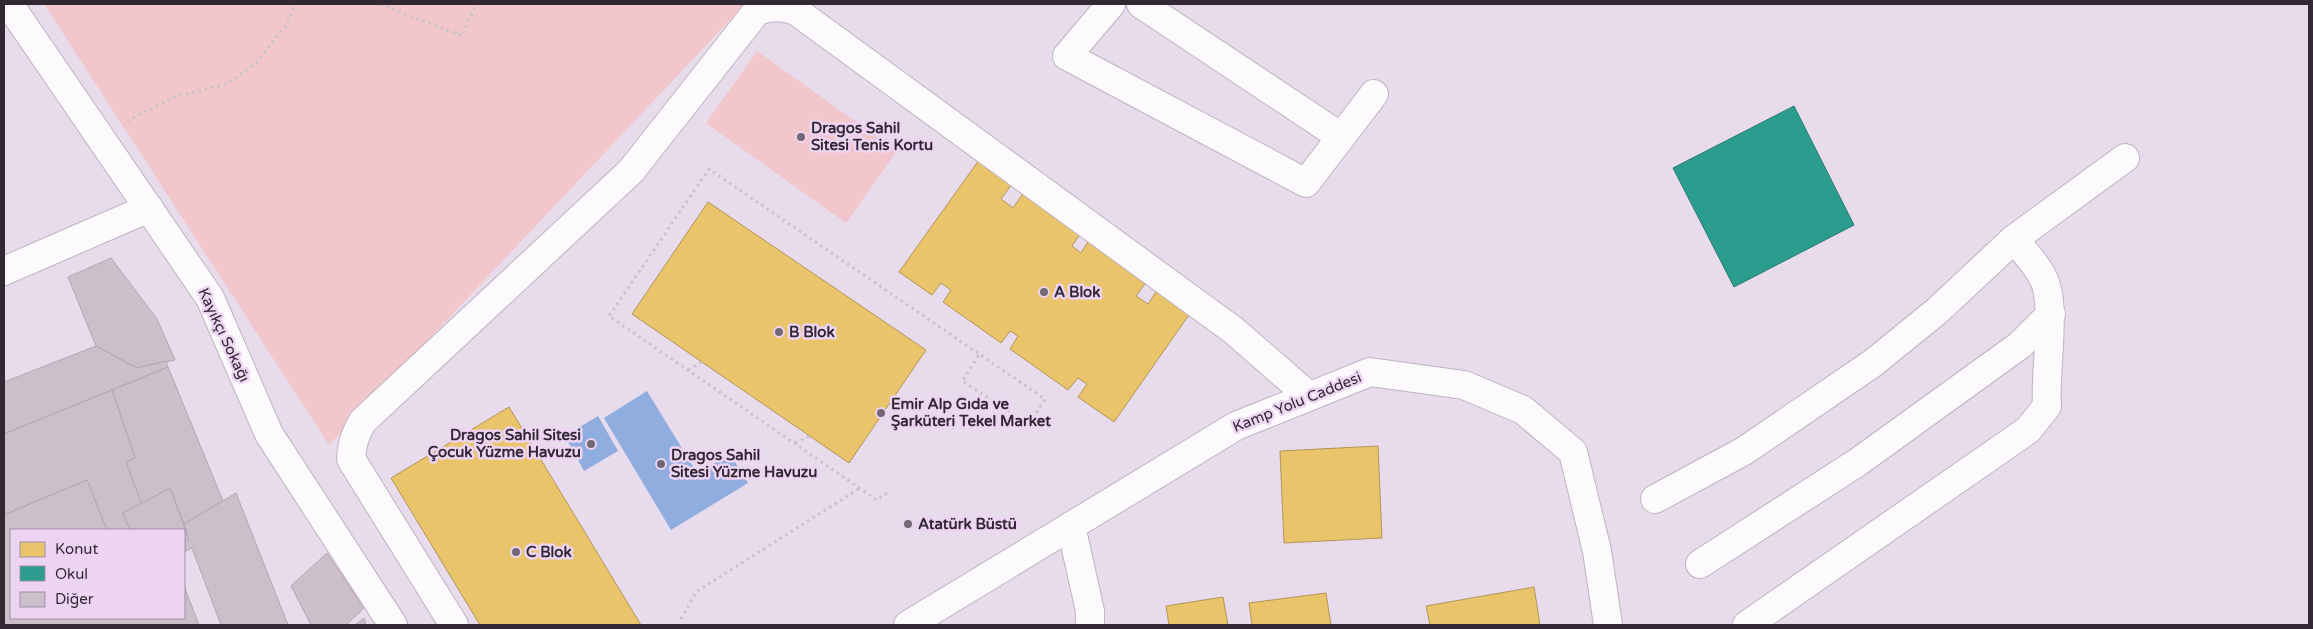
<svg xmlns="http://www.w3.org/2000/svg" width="2313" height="629" font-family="'Varela Round',sans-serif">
<rect width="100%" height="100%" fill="#e8dbeb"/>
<g fill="#f2c7cc">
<path d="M44,4H745L329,445Z"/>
<path d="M757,51L897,151L846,223L706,123Z"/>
</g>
<g fill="#8faddf">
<path d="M647,391L697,473L730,454L748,483L671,530L604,418Z"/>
<path d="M598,416L618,451L584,471L565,436Z"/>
</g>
<g fill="#e9c46a" stroke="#b2955a">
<path d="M979,160L1012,184L1001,199L1013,208L1024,192L1081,233L1072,246L1081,253L1089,240L1147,281L1136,296L1148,304L1158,289L1191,312L1114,422L1078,397L1087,384L1078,378L1068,390L1010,349L1018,336L1010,331L1001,343L943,302L951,290L941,283L932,295L899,272Z"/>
<path d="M708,202L926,350L849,463L632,314Z"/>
<path d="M509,407L641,625H480L391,478Z"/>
<path d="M1378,446L1382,538L1284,543L1280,451Z"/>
<path d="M1534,587L1540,625H1430L1426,606Z"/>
<path d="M1326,593L1331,625H1252L1249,603Z"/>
<path d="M1223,597L1228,625H1169L1166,606Z"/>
</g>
<path fill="#2a9d8f" stroke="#2c7a74" d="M1794,106L1854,225L1734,287L1673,168Z"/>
<g fill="#ccbfc9" stroke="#b3a7b1">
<path d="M111,258L157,319L175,360L137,368L96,346L68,277Z"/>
<path d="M96,346L137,368L166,361L168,367L4,434V382Z"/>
<path d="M168,367L223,501L184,524L170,488L142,505L126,462L135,458L112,390Z"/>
<path d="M112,390L135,458L126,462L142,505L123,513L130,530H107L87,480L4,515V434Z"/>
<path d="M87,480L107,530H11V618H184V586L199,625H4V515Z"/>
<path d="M170,488L189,540L184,543V530H130L123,513Z"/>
<path d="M236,493L288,625H221L192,548L184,552V543L189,540L184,524Z"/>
<path d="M327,553L364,608L346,625H311L291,586Z"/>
<path d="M364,618L366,625H355Z"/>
</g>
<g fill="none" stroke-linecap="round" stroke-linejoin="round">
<g stroke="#beb4c1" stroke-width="30">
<g id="minor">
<path d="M9,4L210,298L269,434L393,625"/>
<path d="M1111,4L1067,56L1306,183L1374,94"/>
<path d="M1141,4L1341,137"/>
<path d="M4,271L149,208"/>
<path d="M1655,499L1744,451L1873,363L1937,311L2014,239L2125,158"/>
<path d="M1071,526L1090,611V625"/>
<path d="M1700,564L1858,462L2020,345L2051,314"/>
<path d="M454,625L351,459C352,444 355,434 363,421L631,171L757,11C771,6 782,6 796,11L1233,330L1309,396"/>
<path d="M908,625L1236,426L1370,372L1464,385L1523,410L1573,452L1597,551L1608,625"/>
<path d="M1747,625L2028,430L2047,406C2044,372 2058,302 2042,276C2035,262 2023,251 2014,239"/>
</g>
</g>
<g stroke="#c9c3c9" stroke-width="3" stroke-dasharray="2.5 4" stroke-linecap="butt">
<path d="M380,4L462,36L476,4"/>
<path d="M127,121L177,96L227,84L256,63L287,24L295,4"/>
<path d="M688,370L702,362"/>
<path d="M795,443L810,436"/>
<path d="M887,493L877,500L609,316L709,169L1045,399L1029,424L962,381L979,355"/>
<path d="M681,619L696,592L860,488"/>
</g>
<use href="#minor" stroke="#fcfafc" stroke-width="28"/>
</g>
<g fill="#726774" stroke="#edd4f2" stroke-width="2">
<circle cx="801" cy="137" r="5"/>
<circle cx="1044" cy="292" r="5"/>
<circle cx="779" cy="332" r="5"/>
<circle cx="881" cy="413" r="5"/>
<circle cx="591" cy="444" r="5"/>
<circle cx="661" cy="464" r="5"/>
<circle cx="908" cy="524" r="5"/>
<circle cx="516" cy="552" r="5"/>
</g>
<g text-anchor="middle" stroke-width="5" stroke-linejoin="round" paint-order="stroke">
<g font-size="15" font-weight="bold" fill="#322834" stroke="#edd4f2" text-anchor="start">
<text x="811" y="133">Dragos Sahil<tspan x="811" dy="17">Sitesi Tenis Kortu</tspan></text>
<text x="1054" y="297">A Blok</text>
<text x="789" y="337">B Blok</text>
<text x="891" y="409">Emir Alp Gıda ve<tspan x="891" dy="17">Şarküteri Tekel Market</tspan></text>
<text x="581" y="440" text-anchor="end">Dragos Sahil Sitesi<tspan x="581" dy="17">Çocuk Yüzme Havuzu</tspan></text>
<text x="671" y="460">Dragos Sahil<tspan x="671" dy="17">Sitesi Yüzme Havuzu</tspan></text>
<text x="918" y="529">Atatürk Büstü</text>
<text x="526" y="557">C Blok</text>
</g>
<g font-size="15" fill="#322834" stroke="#edd4f2">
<text transform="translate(224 335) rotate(65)" y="5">Kayıkçı Sokağı</text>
<text transform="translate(1297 402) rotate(-22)" y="5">Kamp Yolu Caddesi</text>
</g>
</g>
<rect width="2313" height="629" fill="none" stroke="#322834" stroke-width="10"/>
<rect x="10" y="529" width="175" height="90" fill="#edd4f2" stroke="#a28fa6"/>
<rect x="20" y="542" width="25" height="15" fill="#e9c46a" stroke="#a28fa6"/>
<text x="55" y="554" font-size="15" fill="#322834">Konut</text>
<rect x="20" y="566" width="25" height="15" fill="#2a9d8f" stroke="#a28fa6"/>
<text x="55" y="579" font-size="15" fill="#322834">Okul</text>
<rect x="20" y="592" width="25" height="15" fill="#ccbfc9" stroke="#a28fa6"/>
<text x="55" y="604" font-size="15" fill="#322834">Diğer</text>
</svg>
